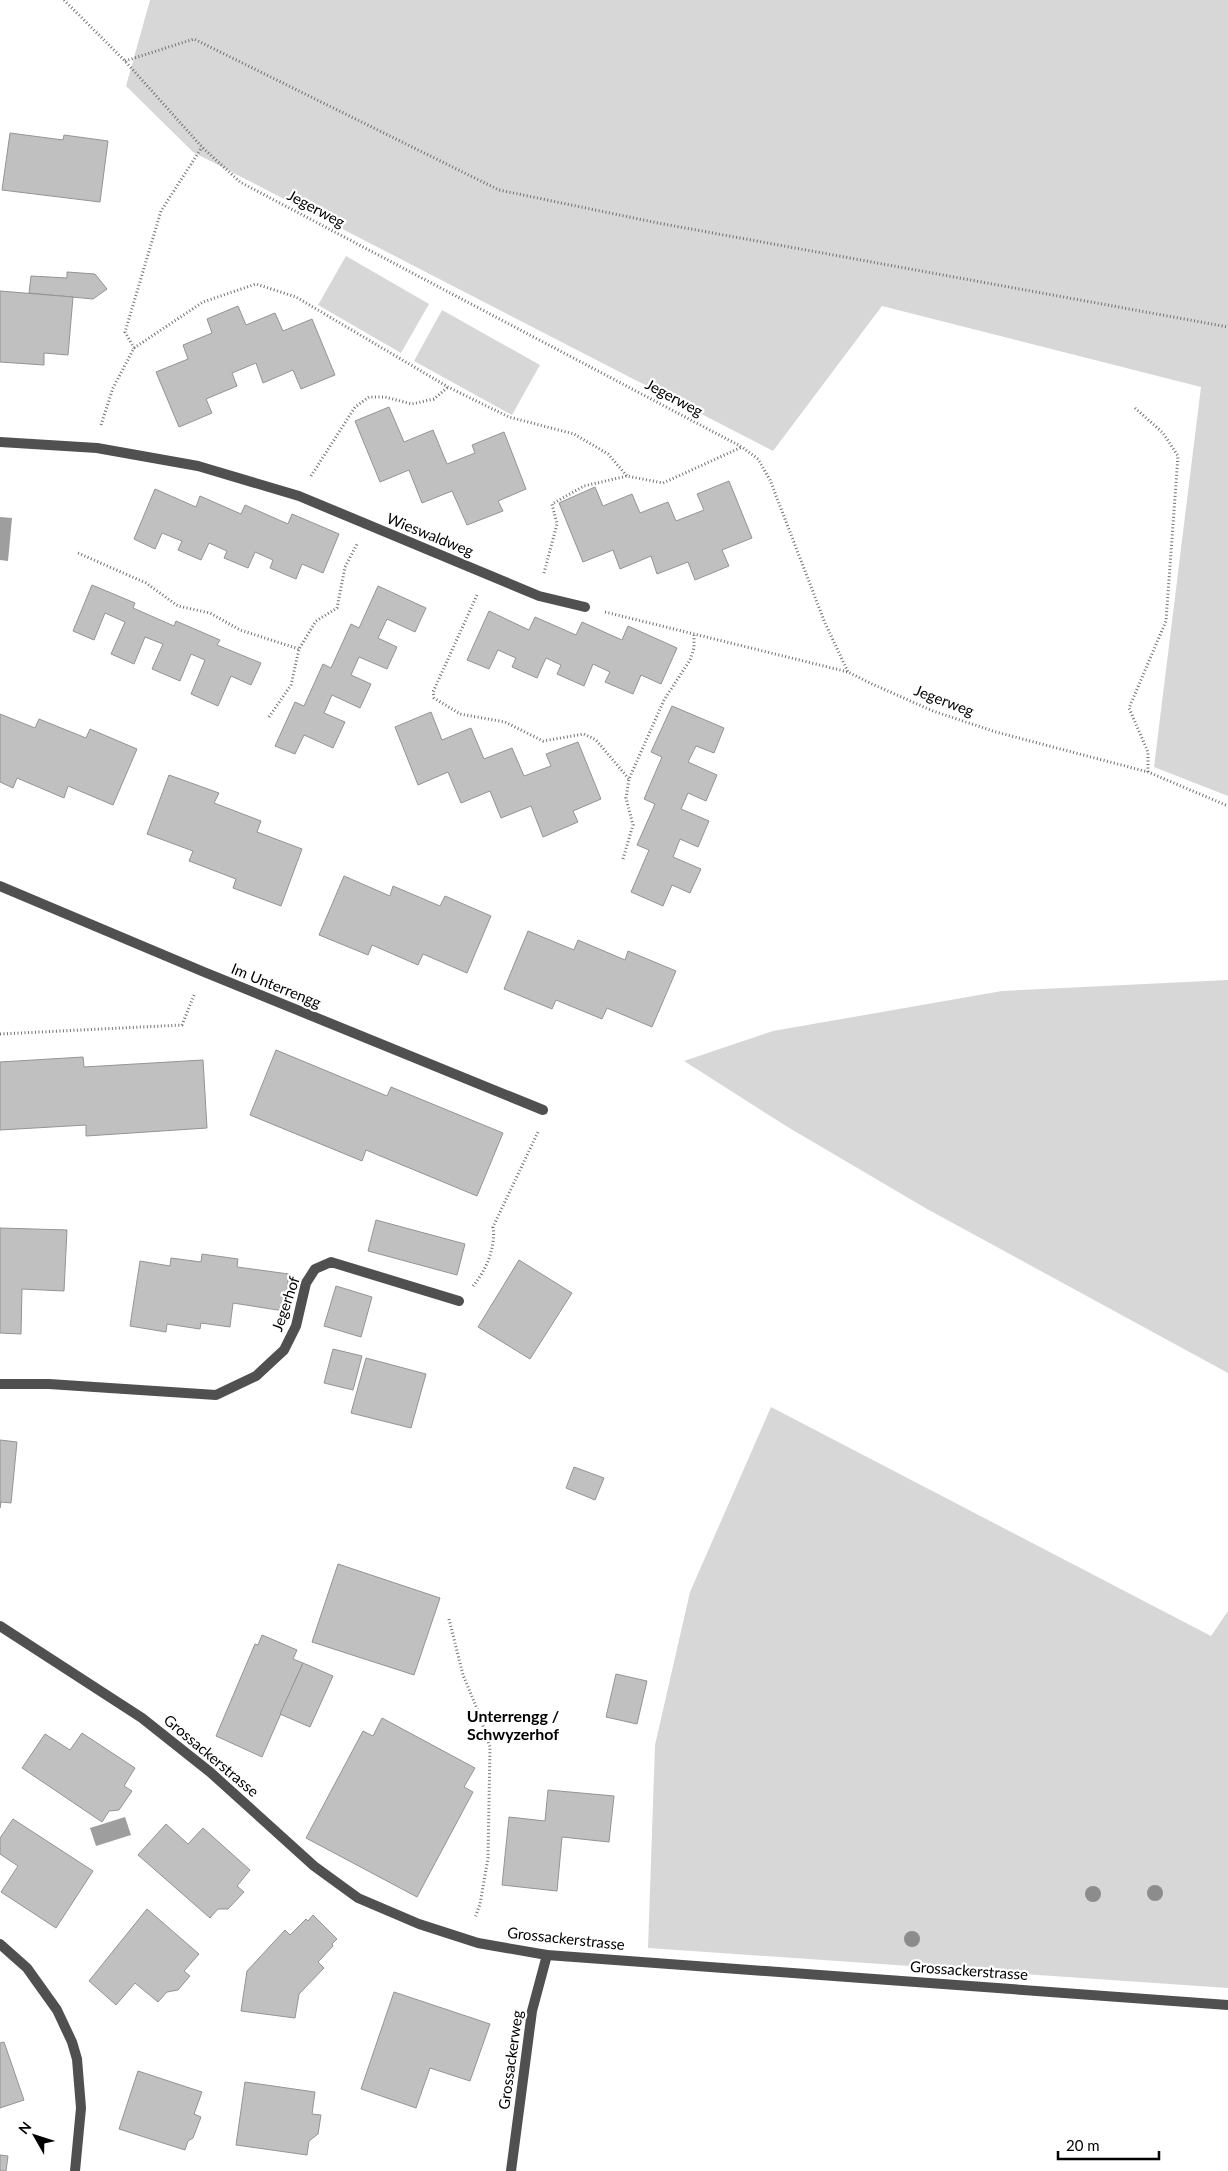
<svg xmlns="http://www.w3.org/2000/svg" width="1228" height="2171" font-family="Lato,sans-serif">
<rect width="100%" height="100%" fill="#fff"/>
<g fill="#d7d7d7">
<path d="M150,0H1228V796L1154,767L1201,387L882,306L773,451L193,152L126,86Z"/>
<path d="M346,256L429,304L401,353L318,305Z"/>
<path d="M442,310L540,365L512,415L414,361Z"/>
<path d="M1228,980V1373L927,1209L786,1126L684,1061L773,1031L1002,991Z"/>
<path d="M771,1407L1211,1636L1228,1611V1988L648,1948L655,1745L690,1592Z"/>
</g>
<g fill="#9e9e9e">
<path d="M0,517L12,518L8,561L0,560Z"/>
<path d="M125,1817L131,1835L96,1846L90,1828Z"/>
</g>
<g fill="#c0c0c0" stroke="#949494">
<path d="M10,133L63,140L64,135L108,141L100,202L2,190Z"/>
<path d="M67,272L95,274L107,289L93,299L29,293L31,276L67,278Z"/>
<path d="M0,291L73,297L68,355L44,353V365L0,362Z"/>
<path d="M238,306L246,325L275,313L283,331L312,319L335,375L301,389L293,370L263,383L256,363L232,373L237,386L206,399L212,413L179,427L156,372L188,359L183,345L212,333L207,319Z"/>
<path d="M389,407L404,442L433,430L447,464L475,453L472,445L504,432L526,489L498,501L503,511L467,525L452,491L422,503L409,470L380,482L355,421Z"/>
<path d="M729,481L752,538L722,550L729,566L695,580L688,562L657,574L651,556L620,569L613,550L583,562L559,503L595,487L603,506L632,494L640,513L668,502L676,521L704,510L697,494Z"/>
<path d="M155,489L196,507L200,496L241,514L245,505L288,524L292,514L339,534L323,573L302,564L296,579L270,568L273,560L255,552L248,568L224,558L227,551L209,543L201,560L178,550L182,541L162,533L155,549L134,539Z"/>
<path d="M92,585L135,603L133,608L174,626L176,621L220,640L217,645L261,663L251,685L231,676L218,706L191,694L205,660L191,654L180,681L152,669L163,644L145,637L134,664L111,654L125,622L105,613L94,640L73,631Z"/>
<path d="M378,586L426,608L415,632L387,619L378,638L397,647L387,669L359,657L351,675L371,684L360,708L332,695L324,713L345,722L333,748L304,735L295,754L275,746L295,702L304,706L323,664L331,668L351,624L359,628Z"/>
<path d="M489,611L529,630L535,617L576,635L582,622L622,640L628,626L677,648L661,684L641,675L633,694L605,682L610,672L593,664L584,686L557,674L561,665L546,658L537,678L512,667L516,658L498,650L489,669L467,660Z"/>
<path d="M672,706L724,728L714,753L696,746L688,762L717,775L706,801L688,793L681,809L709,821L698,847L680,839L673,857L701,869L690,893L672,885L663,906L631,892L649,850L637,845L655,804L644,799L662,757L651,752Z"/>
<path d="M431,712L442,740L471,728L484,759L512,748L524,776L551,766L546,754L578,742L601,799L573,811L578,822L543,837L531,806L501,818L490,791L461,803L448,772L418,785L395,727Z"/>
<path d="M0,714L35,728L39,719L86,738L90,729L137,749L113,805L68,786L64,798L17,778L13,788L0,782Z"/>
<path d="M169,775L219,793L214,803L261,821L257,832L302,849L281,906L233,888L236,879L189,861L193,851L147,834Z"/>
<path d="M344,876L390,896L393,886L440,906L445,896L491,916L467,973L423,954L418,965L372,945L368,955L319,935Z"/>
<path d="M528,931L574,950L578,940L625,960L628,951L676,971L652,1027L607,1008L602,1019L556,1000L552,1009L504,989Z"/>
<path d="M276,1050L387,1096L391,1087L503,1133L477,1196L366,1150L362,1161L250,1115Z"/>
<path d="M83,1057L84,1067L203,1060L207,1128L86,1136V1125L0,1130V1062Z"/>
<path d="M376,1220L465,1244L457,1275L368,1251Z"/>
<path d="M0,1228L67,1230L64,1291L22,1289L21,1334L0,1333Z"/>
<path d="M202,1254L238,1259L237,1267L289,1274L284,1311L233,1303L230,1327L201,1323L200,1329L167,1324L166,1332L130,1326L140,1261L170,1266L171,1258L201,1262Z"/>
<path d="M519,1260L572,1293L530,1359L478,1327Z"/>
<path d="M336,1286L372,1297L361,1337L324,1326Z"/>
<path d="M333,1349L362,1356L353,1390L324,1383Z"/>
<path d="M366,1358L426,1374L411,1428L351,1413Z"/>
<path d="M0,1440L17,1442L11,1503L1,1502L0,1508Z"/>
<path d="M574,1467L604,1478L595,1500L566,1488Z"/>
<path d="M338,1564L440,1598L414,1675L312,1642Z"/>
<path d="M262,1635L297,1650L293,1659L303,1663L262,1757L216,1736L255,1644L258,1645Z"/>
<path d="M303,1663L333,1676L310,1727L280,1714Z"/>
<path d="M616,1674L647,1681L637,1724L606,1717Z"/>
<path d="M382,1718L475,1768L464,1787L473,1792L417,1897L306,1838L363,1731L373,1736Z"/>
<path d="M82,1733L135,1768L124,1786L132,1791L119,1810L109,1811L102,1822L22,1768L45,1734L70,1750Z"/>
<path d="M548,1790L614,1796L609,1842L562,1837L557,1891L502,1885L509,1817L545,1821Z"/>
<path d="M13,1819L93,1871L56,1928L1,1892L18,1866L0,1854V1838Z"/>
<path d="M166,1824L188,1844L203,1828L250,1870L237,1886L244,1892L228,1909H218L210,1918L138,1855Z"/>
<path d="M147,1909L199,1954L184,1971L190,1976L178,1990L167,1992L158,2002L135,1983L116,2005L89,1981Z"/>
<path d="M313,1915L337,1939L332,1944L333,1946L318,1962L324,1968L299,1994L295,2018L241,2011L247,1971L285,1930L290,1935L306,1919L308,1921Z"/>
<path d="M394,1992L490,2024L470,2081L430,2068L416,2108L361,2089Z"/>
<path d="M4,2042L24,2100L0,2108V2043Z"/>
<path d="M138,2071L202,2092L194,2114L201,2117L193,2138L188,2141L185,2150L119,2129Z"/>
<path d="M245,2082L315,2092L312,2114L321,2115L318,2134L309,2141L307,2155L236,2145Z"/>
<path d="M0,2155L8,2156L6,2171H0Z"/>
</g>
<g fill="none" stroke-linecap="round" stroke-linejoin="round">
<g stroke="#727272" stroke-width="3" stroke-dasharray="1 2.5" stroke-linecap="butt">
<path d="M64,0L125,61L202,147L240,182L742,447L758,459L770,480L825,623L848,672"/>
<path d="M125,61L194,39L499,190L658,223L1228,327"/>
<path d="M134,348L203,302L256,284L296,297L448,387L509,417L574,434L608,454L627,476"/>
<path d="M1135,408L1163,433L1178,456L1166,621L1129,708L1148,752V772"/>
<path d="M101,425L113,388L134,348L125,332L161,211L202,147"/>
<path d="M311,476L355,407L369,397H385L412,404L434,399L448,387"/>
<path d="M78,553L146,583L178,606L210,613L240,630L299,649"/>
<path d="M544,573L557,524L552,504L584,486L627,476L663,483L742,447"/>
<path d="M477,595L433,692L434,698L460,714L505,722L543,741L584,734L596,740L629,779"/>
<path d="M605,612L848,672L872,684L933,711L996,732L1148,772L1228,806"/>
<path d="M269,717L291,685L299,649L316,621L337,608L345,567L357,544"/>
<path d="M623,859L633,825L626,798L629,779L664,700L690,660L694,648V635"/>
<path d="M0,1034L182,1025L195,993"/>
<path d="M473,1286C486,1271 496,1247 493,1227L538,1132"/>
<path d="M449,1619L463,1675L478,1711L490,1747L488,1858L480,1904L475,1918"/>
</g>
<path stroke="#505050" stroke-width="10" d="M0,442L97,448L198,466L299,496L539,596L585,607"/>
<g stroke="#505050" stroke-width="10">
<path d="M0,886L204,972L543,1110"/>
<path d="M0,1384H49L216,1395L256,1376L284,1350L296,1326L306,1283L315,1269L331,1262L459,1301"/>
<path d="M0,1626L142,1718L210,1772L314,1866L358,1898L419,1924L478,1943L547,1955L1228,2005"/>
<path d="M0,1944L27,1968L57,2010L72,2042L77,2059L81,2108L75,2171"/>
<path d="M511,2171L532,2011L547,1955"/>
</g>
</g>
<g fill="#8c8c8c">
<circle cx="1155" cy="1893" r="8"/>
<circle cx="1093" cy="1894" r="8"/>
<circle cx="912" cy="1939" r="8"/>
</g>
<g text-anchor="middle" stroke-width="4.5" stroke-linejoin="round" paint-order="stroke">
<g font-size="15" fill="#000" stroke="#fff">
<text transform="translate(316 209) rotate(28)" y="5">Jegerweg</text>
<text transform="translate(674 398) rotate(28)" y="5">Jegerweg</text>
<text transform="translate(430 535) rotate(22)" y="5">Wieswaldweg</text>
<text transform="translate(944 701) rotate(21)" y="5">Jegerweg</text>
<text transform="translate(276 986) rotate(22)" y="5">Im Unterrengg</text>
<text transform="translate(286 1304) rotate(-71)" y="5">Jegerhof</text>
<text transform="translate(211 1756) rotate(40)" y="5">Grossackerstrasse</text>
<text transform="translate(566 1939) rotate(6)" y="5">Grossackerstrasse</text>
<text transform="translate(969 1971) rotate(4)" y="5">Grossackerstrasse</text>
<text transform="translate(511 2060) rotate(-82)" y="5">Grossackerweg</text>
</g>
<g font-size="16" font-weight="bold" fill="#000" stroke="#fff">
<text x="513" y="1722">Unterrengg /<tspan x="513" dy="18">Schwyzerhof</tspan></text>
</g>
</g>
<g transform="translate(35 2136) rotate(309)" stroke="#ffffff" stroke-width="4" paint-order="stroke">
<path d="M0-4L9 19L0 12L-9 19Z" fill="#000000"/>
<text y="-8" font-size="14" font-weight="bold" text-anchor="middle" fill="#000000">N</text>
</g>
<path d="M1058 2151v8h101v-8" fill="none" stroke="#000000" stroke-width="2.5"/>
<text x="1066" y="2151" font-size="15" fill="#000000" stroke="#ffffff" stroke-width="4" paint-order="stroke">20 m</text>
</svg>
